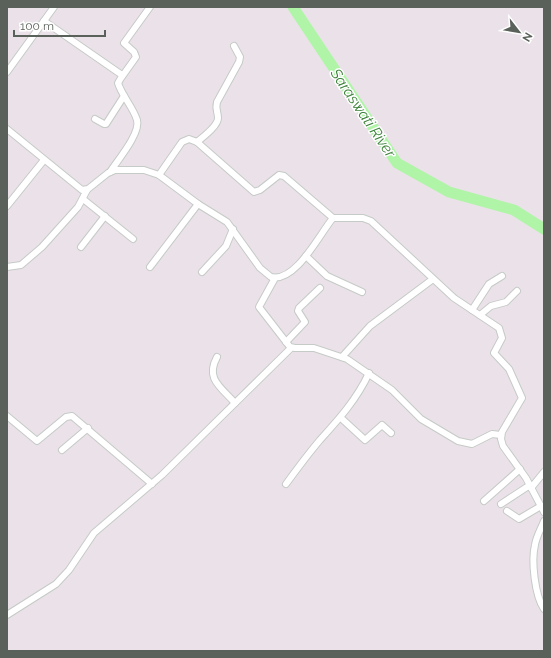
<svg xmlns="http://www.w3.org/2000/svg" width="551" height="658" font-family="Raleway,sans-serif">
<rect width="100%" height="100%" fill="#ebe2e9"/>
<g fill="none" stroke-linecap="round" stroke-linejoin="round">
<path stroke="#b0f4a8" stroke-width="11" d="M293,7L397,163L449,192L514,210L544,229"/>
<g stroke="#c5cbc6" stroke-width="8">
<g id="minor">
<path d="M44,21L122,75"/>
<path d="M7,72L54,7"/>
<path d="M95,119L104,124H106L124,96"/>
<path d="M7,129L82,190L88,189L108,173L115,170H144L159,175L198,204L227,222L260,268L271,277C296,283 320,233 333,218H363L371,221L454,298L499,328L502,338L494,353L509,369L522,398L502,432L501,439L503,446L526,478L544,512"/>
<path d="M197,142C203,137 218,126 218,118C218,112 215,109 217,102L239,62L240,57L234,46"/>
<path d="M110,172C117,161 141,133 137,120C133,107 122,96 118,83L121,78L136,57L134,52L124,43L150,7"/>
<path d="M159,175L182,142L189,139L197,142L254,192L260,190L279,175L284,176L333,218"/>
<path d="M83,199L133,239"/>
<path d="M7,206L44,160"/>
<path d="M81,247L105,216"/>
<path d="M306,256L327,276L362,292"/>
<path d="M7,267L21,265L42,247L78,207L87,190"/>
<path d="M150,267L198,204"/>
<path d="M202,272L226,246L233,229"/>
<path d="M275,278L259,307L290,347L295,348H314L347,359L392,390L421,419L458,441L472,444L492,434L501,435"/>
<path d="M472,310L489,284L502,276"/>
<path d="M480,315L491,306L506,302L517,291"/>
<path d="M286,342L305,322L298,311L299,308L320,288"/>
<path d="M217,357C205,379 221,387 235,403"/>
<path d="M342,357L370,326L433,279"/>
<path d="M7,416L37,441L66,417L72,416L152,484"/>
<path d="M341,418L365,440L382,425L391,433"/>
<path d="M62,450L88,428"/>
<path d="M286,484C297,469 308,454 320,440C339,419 357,399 369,373"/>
<path d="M531,488L544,472"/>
<path d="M484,501L520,469"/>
<path d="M501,504L530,485"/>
<path d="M507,511L519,519L541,506"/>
<path d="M544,521C541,529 536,537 535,545C531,561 535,596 544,609"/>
<path d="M7,615L56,584L69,570L94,533L162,475L291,348"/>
</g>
</g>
<use href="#minor" stroke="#fff" stroke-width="6"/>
</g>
<g text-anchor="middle" stroke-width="3" stroke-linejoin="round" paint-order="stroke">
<g font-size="15" font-style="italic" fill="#3e833c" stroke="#fff">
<text transform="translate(363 113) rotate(56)" y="5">Saraswati River</text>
</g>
</g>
<rect width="551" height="658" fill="none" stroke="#5a615a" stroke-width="16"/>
<g transform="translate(519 32) rotate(121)" stroke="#ffffff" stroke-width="3" paint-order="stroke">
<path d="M0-3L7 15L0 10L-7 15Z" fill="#5a615a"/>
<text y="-6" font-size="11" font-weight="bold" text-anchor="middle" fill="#5a615a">N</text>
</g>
<path d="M14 30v6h91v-6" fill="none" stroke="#5a615a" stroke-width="2"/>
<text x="20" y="30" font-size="12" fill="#5a615a" stroke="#ffffff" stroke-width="3" paint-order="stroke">100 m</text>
</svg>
